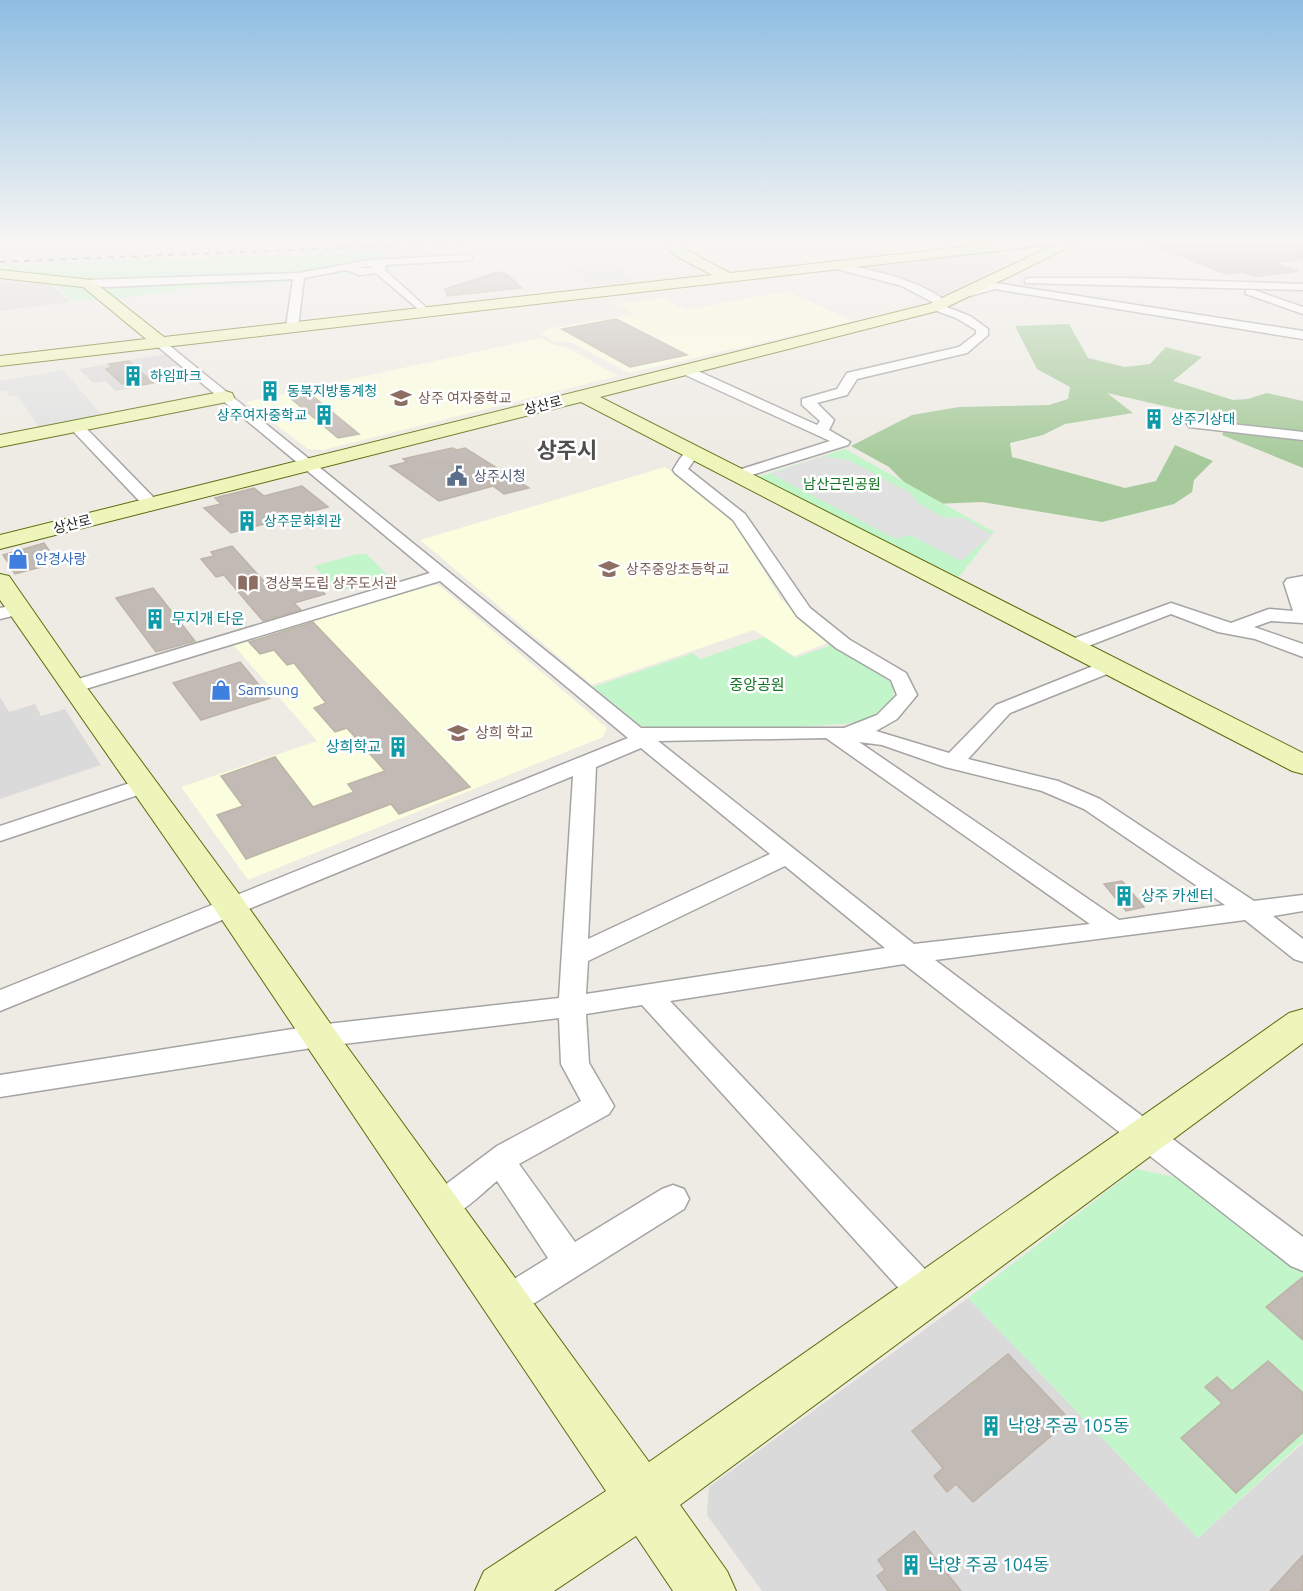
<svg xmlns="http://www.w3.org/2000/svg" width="1303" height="1591" font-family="Ubuntu,'Noto Sans KR',sans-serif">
<rect width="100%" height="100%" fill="#eeebe4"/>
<g fill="#dbdada">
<path d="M995,249L1013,261L941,296L849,266Z"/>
<path d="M31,279L48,281L70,302L0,311V283Z"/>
<path d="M165,354L179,365L161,369L173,379L116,391L105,381L93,383L79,369Z"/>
<path d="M0,697L9,712L35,704L41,716L65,709L101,765L0,799Z"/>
<path d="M968,1298L1198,1538L1303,1443V1591H762L707,1515L709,1487Z"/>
</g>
<g fill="#fafdde">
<path d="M791,293L853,321L629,373L573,343L554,341L540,333L552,328L635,314L620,304L661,298L686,310L770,294Z"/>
<path d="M540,338L555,345L566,347L618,376L323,450L308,449L246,402Z"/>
<path d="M665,467L728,512L781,599L830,642L794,656L754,630L592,685L420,540Z"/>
<path d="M425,584L440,586L607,728L603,737L248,880L181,787L317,741L230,641Z"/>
</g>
<path fill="#a6ca9b" d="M1069,324L1088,358L1125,367L1150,364L1166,347L1202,357L1173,381L1233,400L1248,399L1267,393L1303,401V468L1222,435L1230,421L1107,393L1133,413L1065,424L1043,435L1010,443L1012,457L1125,488L1156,481L1175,445L1213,461L1194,480L1192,492L1174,504L1102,522L982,502L933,504L917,495L889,467L851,446L912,415L959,407L1049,405L1068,399L1070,387L1037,369L1015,326Z"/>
<g fill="#c3f5cb">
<path d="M388,252L387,260L460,255L464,262L401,266L355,274L308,276L286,282L185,288L109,300H71L53,281L0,276V265Z"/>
<path d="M845,449L994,532L959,577L755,478Z"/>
<path d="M357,554H366L389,576L338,592L314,566Z"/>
<path d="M764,637L795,658L831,645L893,683L894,697L868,720L845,724L736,730L652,729L640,725L593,687L693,653L700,659Z"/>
<path d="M1136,1169L1180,1178L1303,1266V1441L1198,1538L968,1298Z"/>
</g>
<g fill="#e1e1e1">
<path d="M611,263L636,281L592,286L568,267Z"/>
<path d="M63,370L102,415L39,427L18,396H10L6,390L0,391V381Z"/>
<path d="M823,456L848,460L909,492L919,504L943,517L964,518L992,535L961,561L910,535L896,539L771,474Z"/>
</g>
<g fill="#c2bab4" stroke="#beb3a7" stroke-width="1.5">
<path d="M1139,240H1293L1303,243V259L1274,263L1298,271L1256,277L1243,272L1226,274Z"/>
<path d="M497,272L507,274L522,288L447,296L445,289Z"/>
<path d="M616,319L687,355L630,367L562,329Z"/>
<path d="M129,361L153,383L132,387L128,383L122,384L106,369L112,367L109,364Z"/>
<path d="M309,393L359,434L338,438L289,397Z"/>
<path d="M452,448L457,450L465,448L529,488L504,494L493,486L439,501L390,466L407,462L403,459Z"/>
<path d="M302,486L328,507L231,533L204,508L221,504L215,498L254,488L264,496Z"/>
<path d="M44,543L54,558L42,561L45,566L15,574L3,555Z"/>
<path d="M232,546L270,588L310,578L325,594L294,603L301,610L263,621L224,575L216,577L201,559L214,556L211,552Z"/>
<path d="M153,588L195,641L156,652L116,598Z"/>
<path d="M313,622L470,787L399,814L391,804L246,859L217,815L243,806L221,776L275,757L313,807L354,792L348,784L385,771L347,728L335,732L314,708L326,703L294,663L287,665L274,650L260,654L249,642Z"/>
<path d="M240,662L270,698L201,720L173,683Z"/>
<path d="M1122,881L1144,907L1126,911L1104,884Z"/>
<path d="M1303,1277V1340L1266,1307Z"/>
<path d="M1008,1354L1070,1420L973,1502L956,1484L947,1492L934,1476L943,1468L912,1431Z"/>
<path d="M1268,1361L1303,1393V1432L1236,1493L1181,1438L1222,1403L1205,1387L1217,1377L1232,1391Z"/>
<path d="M914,1531L961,1591H888L877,1576L885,1570L878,1560Z"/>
<path d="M1303,1555V1591H1270Z"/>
</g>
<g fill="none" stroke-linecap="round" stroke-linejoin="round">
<g stroke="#a4a4a4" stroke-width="3">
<g id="street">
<path d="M468,255L473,258L472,260L386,265L385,270L429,310V314L425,315L376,273L360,275L346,270L304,278L298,327L292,331L286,327L293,279L108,287L87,286L82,283L87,280L299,273L369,260ZM369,266L373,268H357Z"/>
<path d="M834,262C873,271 913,277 946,301L948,303L944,306L970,316L988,329V335L967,353L857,379L847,395L817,403L834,420L829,430L850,442L848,445L742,478H732L729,475L732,472L830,441L681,373V367H689L817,425L820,421L802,405V399L837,389L847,373L959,347L976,334V330L956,318L931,309V305L936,304L902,286L830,267V263Z"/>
<path d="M1029,278H1128L1303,284V290L1025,283V279Z"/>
<path d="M995,283L1303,331V339L995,289L959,299L954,296Z"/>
<path d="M1246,290H1254L1303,307V314L1246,294Z"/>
<path d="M160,338L641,728H844L877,715L897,695L891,680L836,648L797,616L733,520L675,473L673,470C678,462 684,450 693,448L700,452L688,469L745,514L810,608L850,640L906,673L917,695L897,719L876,731L949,753L996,705L1103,662H1117L1120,666L1117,670L1010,713L968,759L1058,781L1100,799L1254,901L1303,895V911L1273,916L1303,939V962L1294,959L1245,920L935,960L1303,1237V1271L1291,1266L904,964L670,1001L938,1283L943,1294L938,1305L926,1309L914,1305L642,1005L586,1014L589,1063L614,1106L609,1114L519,1164L575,1242L662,1189L673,1185L684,1189L689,1199L684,1209L517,1314L505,1319L493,1314L488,1303L493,1292L548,1258L497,1181C478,1196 454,1225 429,1217L424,1207L429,1197L497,1146L581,1101L561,1064L559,1018L318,1047L0,1097V1075L318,1025L559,998L573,776L0,1011V990L628,738L440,581L79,691H65L62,687L65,683L430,573L156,345V339ZM826,738L1090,924L914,944L658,741ZM859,742L882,745L945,767L1042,791L1084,809L1225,905L1119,920ZM641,748L770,854L588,939L596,767ZM785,866L885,948L586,994L588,961Z"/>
<path d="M1194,420L1303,432V440L1189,427L1187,424Z"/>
<path d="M76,422L81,423L157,501L159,504L157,507H145L71,429V423Z"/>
<path d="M1303,576V623L1271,621L1254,627L1303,644V657L1255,639L1218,632L1171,614L1078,650L1071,652L1061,646L1064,642L1171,603L1231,623L1269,609L1293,611L1284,583L1287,579Z"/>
<path d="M19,604L28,609L25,613L0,619V608Z"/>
<path d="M145,778L153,780L156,785L153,790L0,841V826Z"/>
</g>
</g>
<g stroke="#5b6d0c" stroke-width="2">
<g id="secondary">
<path d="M659,240H674L686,250L730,273L1025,240H1060L1059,243L1066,240H1084L941,310L600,397L1303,753V774L1292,771L581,402L0,549V535L929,304L1056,244L0,366V356L146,339L83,287L0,278V270L92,280L164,337L712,275L676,256Z"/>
<path d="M225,391L232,393L234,397L232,401L0,447V435Z"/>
<path d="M0,574L9,576L82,681L242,898L332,1026L649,1462L1289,1013L1303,1009V1043L680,1505L727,1571L736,1591H673L636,1536L554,1591H475L484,1571L606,1491L218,914L0,600Z"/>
</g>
</g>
<use href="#street" fill="#fff" fill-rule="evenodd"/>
<use href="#secondary" fill="#eef5bb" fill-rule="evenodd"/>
<path stroke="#6b6b6b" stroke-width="2" stroke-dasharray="6 6" stroke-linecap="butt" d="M0,262L526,240"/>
</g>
<linearGradient id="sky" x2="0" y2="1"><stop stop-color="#8ebde2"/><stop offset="0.52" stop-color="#f7f6f3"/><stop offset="1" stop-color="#f7f6f3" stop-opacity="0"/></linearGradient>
<rect width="1303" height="463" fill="url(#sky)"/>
<defs>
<g id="building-bare" transform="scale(1.62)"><path d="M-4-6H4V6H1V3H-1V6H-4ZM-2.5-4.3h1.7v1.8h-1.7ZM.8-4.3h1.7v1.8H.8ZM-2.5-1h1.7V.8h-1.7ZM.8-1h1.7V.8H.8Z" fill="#0f9aa8" stroke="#fff" stroke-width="2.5" paint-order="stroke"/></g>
<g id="school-bare" transform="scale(1.62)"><path d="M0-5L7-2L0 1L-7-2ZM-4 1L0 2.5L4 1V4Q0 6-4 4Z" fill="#8d6e63" stroke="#fff" stroke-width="2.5" paint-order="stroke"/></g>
<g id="civic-bare" transform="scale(1.62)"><path d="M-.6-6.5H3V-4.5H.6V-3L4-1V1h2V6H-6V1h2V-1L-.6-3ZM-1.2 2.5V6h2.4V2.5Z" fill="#5c6f8a" stroke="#fff" stroke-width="2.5" paint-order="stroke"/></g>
<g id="shop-bare" transform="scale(1.62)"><path d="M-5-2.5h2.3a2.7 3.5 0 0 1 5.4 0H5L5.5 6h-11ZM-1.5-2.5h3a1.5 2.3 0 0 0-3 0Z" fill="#3f7fe0" stroke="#fff" stroke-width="2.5" paint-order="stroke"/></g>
<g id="library-bare" transform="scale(1.62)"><path d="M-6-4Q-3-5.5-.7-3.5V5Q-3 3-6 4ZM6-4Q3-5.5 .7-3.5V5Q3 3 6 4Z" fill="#8d6e63" stroke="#fff" stroke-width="2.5" paint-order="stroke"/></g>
</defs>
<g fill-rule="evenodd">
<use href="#building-bare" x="133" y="376"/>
<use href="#building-bare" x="270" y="391"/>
<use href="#school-bare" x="401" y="398"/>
<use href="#building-bare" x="324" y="415"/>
<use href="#building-bare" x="1154" y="419"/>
<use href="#civic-bare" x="457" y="476"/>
<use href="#building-bare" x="247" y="521"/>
<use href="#shop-bare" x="18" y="559"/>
<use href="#school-bare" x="609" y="569"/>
<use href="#library-bare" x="248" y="583"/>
<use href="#building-bare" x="155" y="619"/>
<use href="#shop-bare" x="221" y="690"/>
<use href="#school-bare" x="458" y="733"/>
<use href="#building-bare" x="398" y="747"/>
<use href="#building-bare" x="1124" y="896"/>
<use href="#building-bare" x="991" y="1426"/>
<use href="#building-bare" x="911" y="1565"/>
</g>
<g text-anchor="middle" stroke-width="5" stroke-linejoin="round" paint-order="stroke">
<g font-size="14" fill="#0d838f" stroke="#fff" text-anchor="start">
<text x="150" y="381">하임파크</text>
<text x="287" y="396">동북지방통계청</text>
<text x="307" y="420" text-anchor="end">상주여자중학교</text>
<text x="1171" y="424">상주기상대</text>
<text x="264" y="526">상주문화회관</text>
</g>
<g font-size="14" fill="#785e54" stroke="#fff" text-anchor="start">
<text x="418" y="403">상주 여자중학교</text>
<text x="626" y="574">상주중앙초등학교</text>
<text x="265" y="588">경상북도립 상주도서관</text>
</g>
<g font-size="14" fill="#1d1d1d" stroke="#fff">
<text transform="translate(543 405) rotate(-14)" y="5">상산로</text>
<text transform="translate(72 524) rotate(-14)" y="5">상산로</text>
</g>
<g font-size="14" fill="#4e5e75" stroke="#fff" text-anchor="start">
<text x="474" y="481">상주시청</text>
</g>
<g font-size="14" fill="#137422" stroke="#fff">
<text x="842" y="489">남산근린공원</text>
</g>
<g font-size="14" fill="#366cbe" stroke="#fff" text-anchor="start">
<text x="35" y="564">안경사랑</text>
</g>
<g font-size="15" fill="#0d838f" stroke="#fff" text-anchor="start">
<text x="172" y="624">무지개 타운</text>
<text x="381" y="752" text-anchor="end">상희학교</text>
<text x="1141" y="901">상주 카센터</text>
</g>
<g font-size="15" fill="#137422" stroke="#fff">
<text x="757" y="690">중앙공원</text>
</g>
<g font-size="15" fill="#366cbe" stroke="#fff" text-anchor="start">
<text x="238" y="695">Samsung</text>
</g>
<g font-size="15" fill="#785e54" stroke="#fff" text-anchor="start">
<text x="475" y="738">상희 학교</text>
</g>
<g font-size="18" fill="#0d838f" stroke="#fff" text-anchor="start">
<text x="1008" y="1432">낙양 주공 105동</text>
<text x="928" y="1571">낙양 주공 104동</text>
</g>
<g font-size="22" font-weight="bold" fill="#505050" stroke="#fff">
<text x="567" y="458">상주시</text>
</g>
</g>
</svg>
